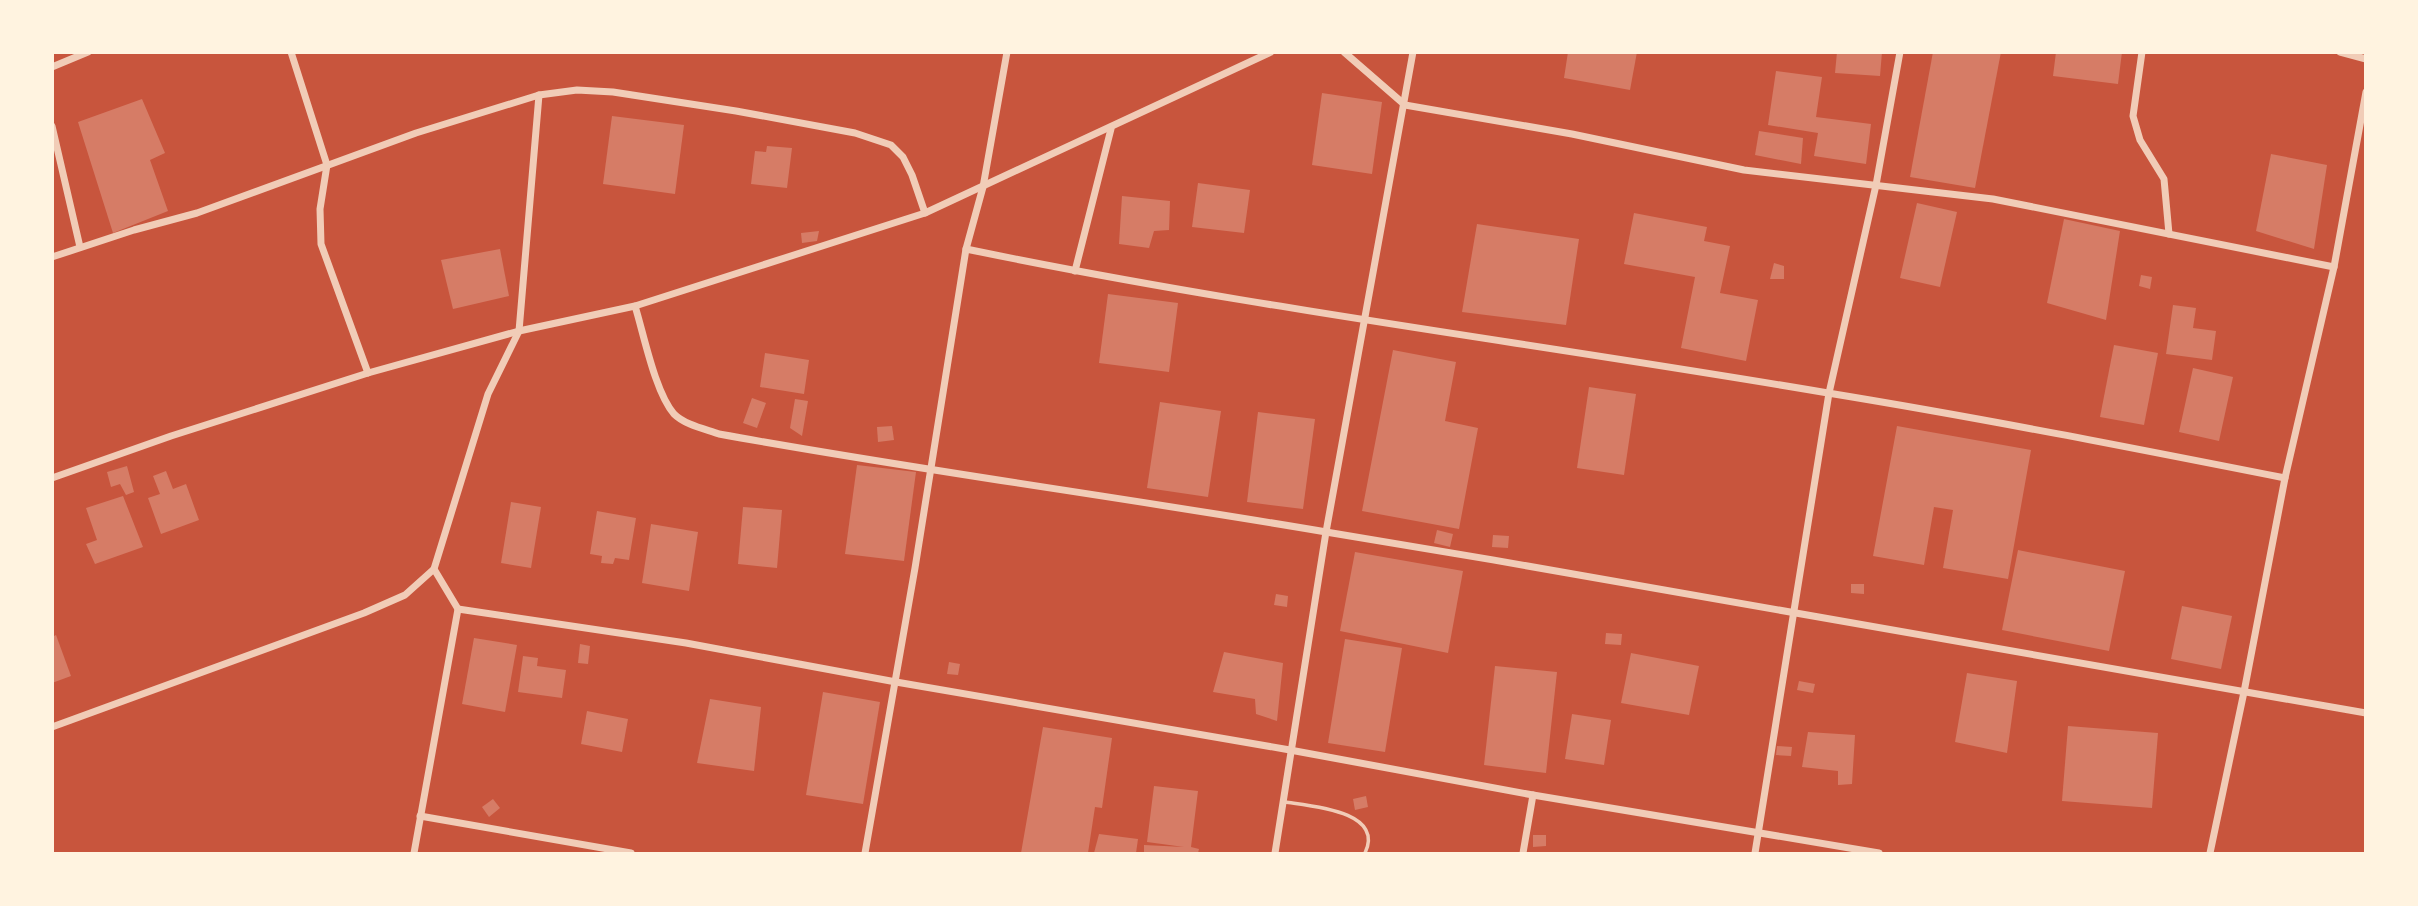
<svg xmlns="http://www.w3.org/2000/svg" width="2418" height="906" font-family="'Golos Text',sans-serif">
<rect width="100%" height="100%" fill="#c8553d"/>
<g fill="#d67c66">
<path d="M1568,52H1637L1630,90L1564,78Z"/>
<path d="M1837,52H1882L1880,76L1835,73Z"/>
<path d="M1933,52H2001L1975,188L1910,177Z"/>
<path d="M2056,52H2122L2118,84L2053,76Z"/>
<path d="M1776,71L1822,77L1816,117L1871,124L1866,164L1814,156L1818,133L1768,125Z"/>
<path d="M1322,93L1382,102L1372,174L1312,165Z"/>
<path d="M142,99L165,153L150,160L168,211L113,233L78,122Z"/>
<path d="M612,116L684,125L675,194L603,184Z"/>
<path d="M1759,131L1803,138L1801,164L1755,155Z"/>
<path d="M767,146L792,148L787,188L751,184L755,151L766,152Z"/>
<path d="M2271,154L2327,165L2314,249L2256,231Z"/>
<path d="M1198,183L1250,190L1244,233L1192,227Z"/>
<path d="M1122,196L1170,201L1169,230L1154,231L1149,248L1119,244Z"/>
<path d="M1917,203L1957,212L1940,287L1900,278Z"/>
<path d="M1634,213L1707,227L1704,241L1730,246L1720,293L1758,300L1746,361L1681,348L1695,277L1624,264Z"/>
<path d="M2064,219L2120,231L2106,320L2047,303Z"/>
<path d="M1477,224L1579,239L1566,325L1462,312Z"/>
<path d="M819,231L817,241L802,243L801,233Z"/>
<path d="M500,249L509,296L453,309L441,260Z"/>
<path d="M1774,263L1784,266V279H1770Z"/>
<path d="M2141,275L2152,277L2150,289L2139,286Z"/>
<path d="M1108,294L1178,303L1169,372L1099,363Z"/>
<path d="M2173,305L2196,308L2193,328L2216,331L2212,360L2166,354Z"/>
<path d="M2114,345L2158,353L2144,425L2100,417Z"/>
<path d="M1393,350L1456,362L1445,421L1478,428L1459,529L1362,511Z"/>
<path d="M765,353L809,360L804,394L760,387Z"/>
<path d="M2193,368L2233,377L2219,441L2179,432Z"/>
<path d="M1589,387L1636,394L1624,475L1577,468Z"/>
<path d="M752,398L766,403L757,428L743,423Z"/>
<path d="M795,399L808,401L802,436L790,428Z"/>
<path d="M1160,402L1221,411L1208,497L1147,488Z"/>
<path d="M1258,412L1315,419L1303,509L1247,502Z"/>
<path d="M892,426L894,440L878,442L877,427Z"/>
<path d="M1897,426L2031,450L2008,579L1943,568L1953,510L1934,507L1924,565L1873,556Z"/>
<path d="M857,465L916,472L904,561L845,554Z"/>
<path d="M127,466L134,492L126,495L120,484L111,487L107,472Z"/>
<path d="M166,471L173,489L186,484L199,520L161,534L148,498L160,494L153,476Z"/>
<path d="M123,496L143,547L95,564L86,544L97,540L86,508Z"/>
<path d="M511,502L541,507L531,568L501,563Z"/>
<path d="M743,507L782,510L777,568L738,564Z"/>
<path d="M597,511L636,518L629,560L615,558L613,564L601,563L602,556L590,554Z"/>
<path d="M651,524L698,532L689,591L642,583Z"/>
<path d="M1437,530L1453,534L1450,547L1434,543Z"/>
<path d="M1493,535L1509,536L1508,548L1492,547Z"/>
<path d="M2018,550L2125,571L2109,651L2002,630Z"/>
<path d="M1355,552L1463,571L1448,653L1340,631Z"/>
<path d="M1851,584H1864V594L1851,593Z"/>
<path d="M1276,594L1288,596L1287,607L1274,605Z"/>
<path d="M2182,606L2232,616L2221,669L2171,659Z"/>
<path d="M1606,633L1622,634L1621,645L1605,644Z"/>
<path d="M56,635L71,676L52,683V637Z"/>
<path d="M474,638L517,645L505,712L462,704Z"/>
<path d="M1345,639L1402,648L1385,752L1328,743Z"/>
<path d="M580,644L590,646L588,664L578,663Z"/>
<path d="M1224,652L1283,663L1277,721L1256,714L1255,699L1213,692Z"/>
<path d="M1631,653L1699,666L1689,715L1621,703Z"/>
<path d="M523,656L538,658L537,666L566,670L562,698L518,692Z"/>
<path d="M949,662L960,664L958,675L947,674Z"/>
<path d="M1495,666L1557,672L1546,773L1484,765Z"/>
<path d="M1967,673L2017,681L2007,753L1955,742Z"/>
<path d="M1799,681L1815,684L1813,693L1797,690Z"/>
<path d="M823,692L880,702L863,804L806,795Z"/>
<path d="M710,699L761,707L754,771L697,763Z"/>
<path d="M587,711L628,719L622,752L581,744Z"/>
<path d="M1572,714L1611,720L1604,765L1565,759Z"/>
<path d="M2068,726L2158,733L2152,808L2062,801Z"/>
<path d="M1043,727L1112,738L1102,808L1095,807L1088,853H1021Z"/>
<path d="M1808,732L1855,735L1852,784L1838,785V771L1802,767Z"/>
<path d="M1777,746L1792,747L1791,756L1776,755Z"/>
<path d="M1154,786L1198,791L1191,847L1199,849L1198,853H1144V845L1184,847L1147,842Z"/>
<path d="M1366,796L1368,807L1355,810L1353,799Z"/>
<path d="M493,799L500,808L489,817L482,807Z"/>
<path d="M1099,834L1138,839L1136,853H1094Z"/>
<path d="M1533,835H1546V846L1533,847Z"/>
</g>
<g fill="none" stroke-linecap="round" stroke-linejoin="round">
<path stroke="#f1ccb7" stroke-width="3.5" d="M1285,802C1311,806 1385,811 1365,853"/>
<g stroke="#f1ccb7" stroke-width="7">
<path d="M291,52L327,165L320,209L321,244L368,373"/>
<path d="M1344,52L1405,105L1572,134L1744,170L1993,199L2334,267"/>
<path d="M2142,52L2133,116L2140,140L2164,179L2169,234"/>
<path d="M2340,52L2366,59"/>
<path d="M52,67L88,52"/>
<path d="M52,126L80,247"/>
<path d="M966,249C1251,308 1541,344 1828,393C1981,418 2133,448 2285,478"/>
<path d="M52,257L134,230L197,213L416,133L539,95L577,90L613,92L736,111L855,133L891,145L903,157L912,175L925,213"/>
<path d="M1075,271L1111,129"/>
<path d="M635,306C644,335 655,392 674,414C685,425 705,429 719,434C923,471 1128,498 1332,533C1677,590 2021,652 2366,713"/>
<path d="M52,478L171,436L368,373L519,331L635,306L925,213L1271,52"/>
<path d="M458,609L686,643L896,682L1290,750L1533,795L1879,853"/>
<path d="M52,727L364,613L405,595L434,569"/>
<path d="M420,816L631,853"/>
<path d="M414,853L458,609L434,569L488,394L519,331L539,95"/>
<path d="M865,853L915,568L966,249L983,187L1007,52"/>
<path d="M1275,853L1326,532L1413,52"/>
<path d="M1523,853L1533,795"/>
<path d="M1755,853L1829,393L1876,185L1900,52"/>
<path d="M2210,853L2244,692L2285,478L2334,267L2366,92"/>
</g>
</g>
<rect width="2418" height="906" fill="none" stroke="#fff3e0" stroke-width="108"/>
</svg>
